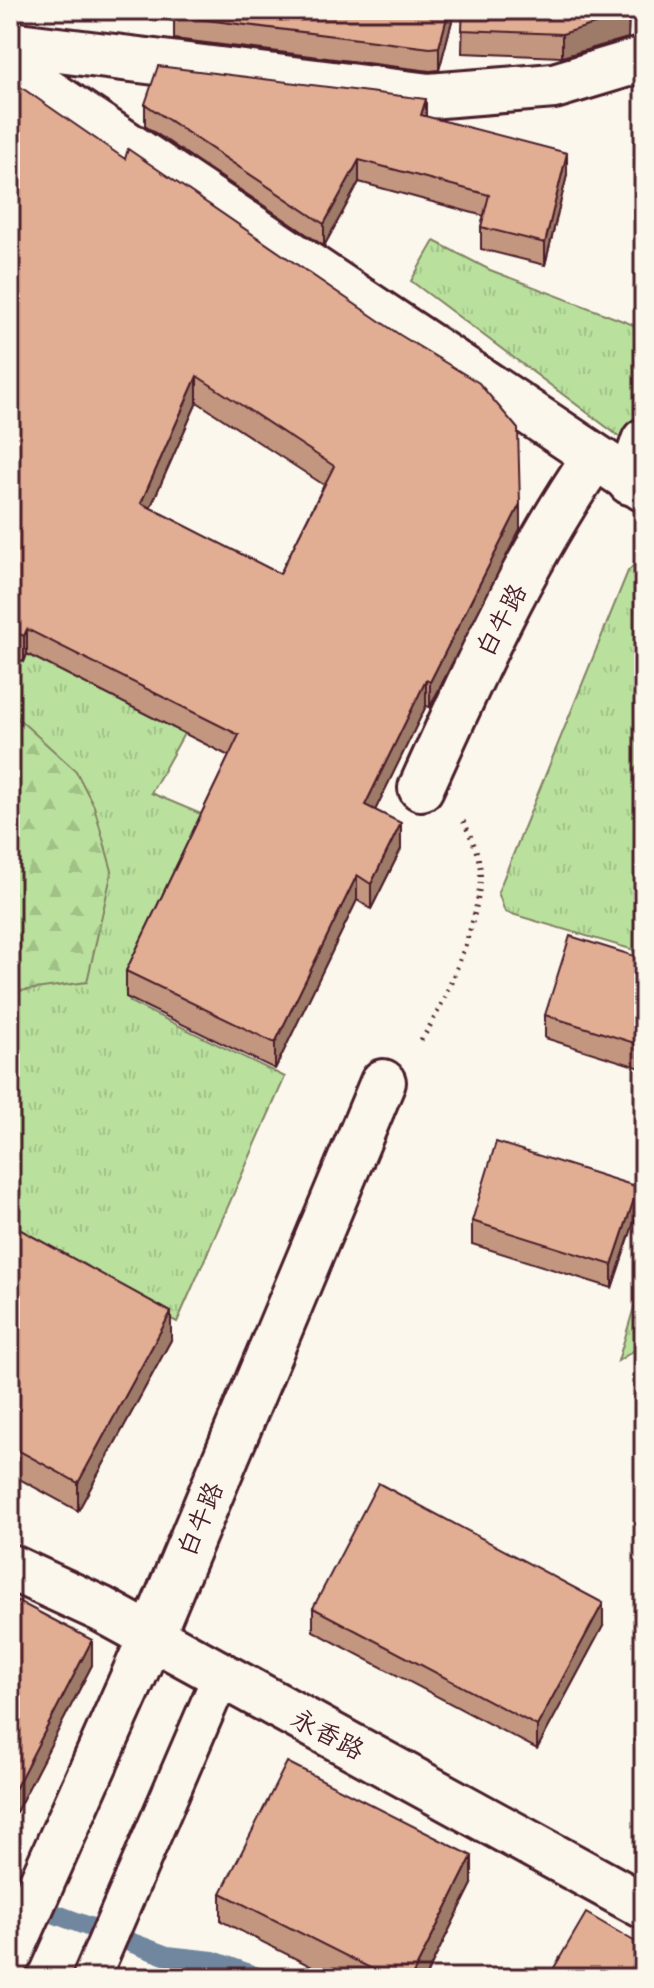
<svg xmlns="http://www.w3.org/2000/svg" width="654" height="1988" font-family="Pangolin,'LXGW WenKai TC',sans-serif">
<defs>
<pattern id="grass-tufts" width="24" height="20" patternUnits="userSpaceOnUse" patternTransform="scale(2)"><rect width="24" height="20" fill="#b9e19d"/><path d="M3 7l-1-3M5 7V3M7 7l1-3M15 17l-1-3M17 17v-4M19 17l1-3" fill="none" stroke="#a1c187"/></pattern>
<pattern id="forest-firs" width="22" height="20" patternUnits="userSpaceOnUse" patternTransform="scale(2)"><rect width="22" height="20" fill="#b9e19d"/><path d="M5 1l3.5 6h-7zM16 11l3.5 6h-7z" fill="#a1c187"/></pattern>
</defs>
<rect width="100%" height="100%" fill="#fbf7ec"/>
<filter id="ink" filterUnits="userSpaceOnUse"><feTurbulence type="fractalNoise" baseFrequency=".0125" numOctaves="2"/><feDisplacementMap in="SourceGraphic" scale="16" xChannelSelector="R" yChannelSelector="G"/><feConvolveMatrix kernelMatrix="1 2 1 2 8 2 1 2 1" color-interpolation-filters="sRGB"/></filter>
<g filter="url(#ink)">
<g fill="url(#grass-tufts)" stroke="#828064" stroke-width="2">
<path d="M434,241L490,270L644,329V455L411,281Z"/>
<path d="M644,555V700L639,712L644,729V953L505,912L498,892L628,571Z"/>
<path d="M10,647L190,723L151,793L213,819L130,1002L285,1077L177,1322L10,1233Z"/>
<path d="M644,1274V1344L618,1361Z"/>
</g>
<path fill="url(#forest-firs)" stroke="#828064" stroke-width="2" d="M10,711L76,771L94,806L112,871L87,982L20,991L10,974Z"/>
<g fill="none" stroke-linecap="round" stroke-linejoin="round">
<path stroke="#71879f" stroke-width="20" d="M10,1897L167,1956L213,1961L260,1978"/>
<g stroke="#4a1f2b" stroke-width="42">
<path id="lane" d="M91,1978L221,1676"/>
</g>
<g stroke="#4a1f2b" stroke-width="50">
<g id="street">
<path d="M10,44L429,96L554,86L644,59"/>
<path d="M10,66L644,489"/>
<path d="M630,482L644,441"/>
<path d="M421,788C472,675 524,560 594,458"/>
<path d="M10,1954L151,1637L383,1082"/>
</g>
</g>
<g stroke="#4a1f2b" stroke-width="50">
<path id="secondary" d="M10,1567L101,1609L644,1906"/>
</g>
<path stroke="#4a1f2b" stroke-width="5" stroke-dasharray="2 6" stroke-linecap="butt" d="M421,1040C445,1007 485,907 480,867C478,852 470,834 463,821"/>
<use href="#lane" stroke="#fbf7ec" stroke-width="36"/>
<use href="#street" stroke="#fbf7ec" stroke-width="44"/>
<use href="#secondary" stroke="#fbf7ec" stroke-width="44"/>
</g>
<g fill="#c2967f" stroke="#4a1f2b" stroke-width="2" fill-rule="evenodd">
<path d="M118,10H453V17L439,70L430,71L174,39V21Z"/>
<path d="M463,10H629L628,38L562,57L462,53Z"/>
<path d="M10,84L520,529L430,707L426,706L375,810L401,849L371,909L357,900L275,1069L126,997V971L229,756L27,654L24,662L10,655ZM197,402L324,485L280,574L150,508Z"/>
<path d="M145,104L426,117L567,175L545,265L481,249V227L484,216L359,182L324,246L145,126Z"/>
<path d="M644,959V1069L545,1038V1015Z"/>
<path d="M638,1210L612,1288L472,1244V1221Z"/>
<path d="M10,1224L171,1340L78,1511L10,1474Z"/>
<path d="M10,1597L92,1665L15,1814L10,1812Z"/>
<path d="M313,1608L603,1626L537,1749L313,1631Z"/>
<path d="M472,1884L425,1978H334L221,1921V1893Z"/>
</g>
<g fill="#9e7a68" stroke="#4a1f2b" stroke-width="2">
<path d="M449,10H453V17L439,70V47Z"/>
<path d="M629,10L628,38L562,57V34Z"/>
<path d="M426,99V121L421,115Z"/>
<path d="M567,153V175L545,265V243Z"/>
<path d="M359,160V182L324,246V224Z"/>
<path d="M197,376V402L141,529V503Z"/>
<path d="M520,504V529L430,707V682Z"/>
<path d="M27,629V654L24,662V636Z"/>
<path d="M426,680V706L365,831V805Z"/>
<path d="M401,823V849L371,909V884Z"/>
<path d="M357,875V900L275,1069V1043Z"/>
<path d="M638,1187V1210L612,1288V1265Z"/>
<path d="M171,1312V1340L78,1511V1483Z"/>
<path d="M603,1603V1626L537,1749V1726Z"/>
<path d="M92,1640V1665L15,1814V1789Z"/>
<path d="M472,1856V1884L425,1978H411Z"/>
</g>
<g fill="#e1ae94" stroke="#4a1f2b" stroke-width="2" fill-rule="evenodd">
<path d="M176,10H449L439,47L430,48L174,16Z"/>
<path d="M463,10H628V14L562,34L462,30Z"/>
<path d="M158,66L426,99L421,115L567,153L545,243L481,227L489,195L359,160L324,224L145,104Z"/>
<path d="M12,81L125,159L128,149L400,335L479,383L518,429L520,504L430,682L426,680L365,805L401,823L371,884L357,875L275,1043L126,971L239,735L27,629L24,636L10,630V84ZM197,376L334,466L280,574L141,503Z"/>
<path d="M570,936L644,959V1046L545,1015Z"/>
<path d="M496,1142L638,1187L612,1265L472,1221Z"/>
<path d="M10,1224L171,1312L78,1483L10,1446Z"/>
<path d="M378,1483L603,1603L537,1726L313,1608Z"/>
<path d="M10,1597L92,1640L15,1789L10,1786Z"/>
<path d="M287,1762L472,1856L411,1978H390L221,1893Z"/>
<path d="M586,1913L644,1947V1978H548Z"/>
</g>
</g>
<g text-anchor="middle" stroke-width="6" stroke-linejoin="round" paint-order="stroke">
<g font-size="26" fill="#4a1f2b" stroke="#fbf7ec">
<text transform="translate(501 620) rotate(-62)" y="9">白牛路</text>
<text transform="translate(200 1519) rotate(-67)" y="9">白牛路</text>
<text transform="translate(328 1734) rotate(28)" y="9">永香路</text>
</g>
</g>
<rect width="654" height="1988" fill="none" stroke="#fbf7ec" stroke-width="40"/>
<rect x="20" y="20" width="614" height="1948" fill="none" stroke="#4a1f2b" stroke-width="3" filter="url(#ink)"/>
</svg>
